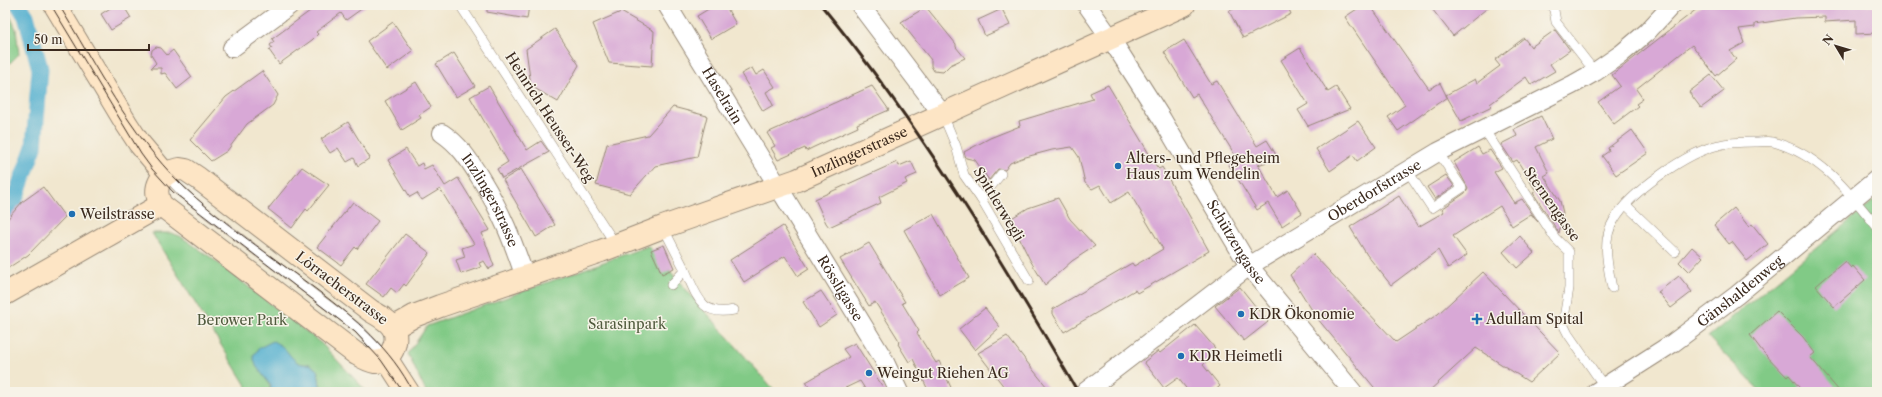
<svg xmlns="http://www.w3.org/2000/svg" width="1882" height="397" font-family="'Libre Caslon Text',serif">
<rect width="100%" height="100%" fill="#f7f3e8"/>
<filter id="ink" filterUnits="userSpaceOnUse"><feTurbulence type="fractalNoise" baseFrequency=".025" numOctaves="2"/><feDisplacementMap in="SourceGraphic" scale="8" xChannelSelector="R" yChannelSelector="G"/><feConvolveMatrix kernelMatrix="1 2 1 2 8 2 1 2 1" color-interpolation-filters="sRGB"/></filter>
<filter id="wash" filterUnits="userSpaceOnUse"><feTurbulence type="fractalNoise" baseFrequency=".012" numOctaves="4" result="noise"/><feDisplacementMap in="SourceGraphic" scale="16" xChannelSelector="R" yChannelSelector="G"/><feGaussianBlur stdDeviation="0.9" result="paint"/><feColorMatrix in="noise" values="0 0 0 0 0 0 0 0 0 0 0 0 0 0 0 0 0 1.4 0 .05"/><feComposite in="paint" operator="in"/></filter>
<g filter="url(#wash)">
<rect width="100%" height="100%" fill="#f1e7cf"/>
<g fill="#81ca86" stroke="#5e7a52">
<path d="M5,5L16,29L19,54L5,68Z"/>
<path d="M1877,198V392H1761L1708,337Z"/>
<path d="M152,233H171L180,236L209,256L322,344L367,392H321L318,371L310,364C297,366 291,359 284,348L256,366C263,374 271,381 270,392H250Z"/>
<path d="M648,246L776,392H426L408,354L427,326Z"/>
</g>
<path fill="#51afcf" stroke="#466c76" d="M273,341C276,343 281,345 284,348C293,358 296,366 310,364L318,371L321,392H270L271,386L256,366L253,356L259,348Z"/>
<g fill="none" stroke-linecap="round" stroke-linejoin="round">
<path stroke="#51afcf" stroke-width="17" d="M5,213L14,201L34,147L40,69L26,16L19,5"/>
</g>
<g id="blocks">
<g fill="#d8a8d6">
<path d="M115,5H123L131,18L111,30L101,14Z"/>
<path d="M318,5H367L346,20L341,13L316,32L318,34L312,40L279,64L269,50L272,48L270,45L274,42L272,39Z"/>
<path d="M487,5H529L527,19L487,12Z"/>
<path d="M715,5H725L736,24L711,39L697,16Z"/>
<path d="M1242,5H1287L1291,14L1243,38L1229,11Z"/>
<path d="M1363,5H1370L1429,89L1440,83L1447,97L1398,131L1388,117L1405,105L1345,17Z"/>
<path d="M1429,5H1491L1453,36Z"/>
<path d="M1702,5H1877V33L1856,34V20L1825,22V17L1795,18L1755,24V27L1739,29L1744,43L1730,51L1736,59L1716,76L1692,45L1636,89L1643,99L1636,104L1638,106L1614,124L1598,102L1620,86L1612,75Z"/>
<path d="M926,7L956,44V47L965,58L950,65L943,72L934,71L931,66V60L901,22Z"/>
<path d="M1002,9L1010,25L985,36L978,20Z"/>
<path d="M621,12L654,31L652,66L609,63L593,24Z"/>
<path d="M393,22L413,51L387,70L367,41Z"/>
<path d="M555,29L579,65L558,102L531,86L526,49Z"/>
<path d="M1555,30L1570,50L1550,64L1555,71L1531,85L1526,77L1490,104L1492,106L1461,121L1446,95L1475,79L1477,83L1500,66L1495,60L1524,38L1531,47Z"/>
<path d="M1184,40L1211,84L1217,81L1257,146L1267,140L1278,158L1258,165L1277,197L1288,190L1302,213L1282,226L1268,203L1257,210L1229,165L1238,160L1197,94L1192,97L1164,52Z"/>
<path d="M156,47L161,48L167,55L173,50L192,77L177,89L165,73L161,74V68H151L156,63L151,55L152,50Z"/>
<path d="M1300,48L1328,92L1336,87L1350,109L1308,126L1298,110L1308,104L1281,60Z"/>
<path d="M454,53L475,86L456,97L436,64Z"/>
<path d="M752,68L756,75L764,70L775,87L766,92L773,105L763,111L741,74Z"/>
<path d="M262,71L278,95L273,105L247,124L227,151L211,161L190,140L226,97Z"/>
<path d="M1711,75L1724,91L1701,108L1689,92Z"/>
<path d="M416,82L431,107L419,115L421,118L402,130L385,101Z"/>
<path d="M1108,85L1157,167L1159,169L1162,167L1209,251L1137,293L1135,290L1064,332L1053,314V309L1132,263L1134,266L1163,249L1129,192L1111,203L1100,185L1092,189L1085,183L1079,157L1072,147L1052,150L1022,158L1010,163L1005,170L998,169L989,180L975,160L966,158L964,152L990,138L1020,126L1019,121L1093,99L1090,93Z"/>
<path d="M489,86L527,150L541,141L549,152L502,178L497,169L508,162L470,97Z"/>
<path d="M872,86L889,110L857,124L858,127L814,147L806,151L805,148L778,160L771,148L775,146L767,133Z"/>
<path d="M673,107L707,116L697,157L655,166L630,194L596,185L607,144L648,135Z"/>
<path d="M1541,116L1552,139L1536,147L1549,173L1544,176L1560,201L1563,213L1559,233L1533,193L1536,191L1517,160L1513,162L1501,144L1517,136L1514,129Z"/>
<path d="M1358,121L1376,147L1357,161L1353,155L1330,171L1316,149Z"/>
<path d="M348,122L370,158L358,166L354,158L347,162L338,148L330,153L321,139Z"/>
<path d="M1632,130L1648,153L1616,175L1602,156L1609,151L1608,148Z"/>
<path d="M1478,147L1482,154L1490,150L1502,168L1494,172L1514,203L1522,199L1538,222L1531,214L1512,226L1500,206L1453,236L1467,255L1448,268L1438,250L1391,285L1367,255L1350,227L1399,196L1418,227L1444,212L1442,209L1465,193L1468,188L1454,162Z"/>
<path d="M406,149L417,166L422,163L424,169L432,165L445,186L458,178L490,230L482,233L494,266L489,269L484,261L479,263L481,267L461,274L456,260L465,257L462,248L474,244L440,189L422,200L417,193L410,197L388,160Z"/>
<path d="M911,161L917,174L905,179L907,183L879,197L881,203L829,227L826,223L815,199L897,162L899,166Z"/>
<path d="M302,167L329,185L308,211L306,209L292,228L268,209Z"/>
<path d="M521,169L555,225L536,237L503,180Z"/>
<path d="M1446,175L1454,186L1435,199L1427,187Z"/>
<path d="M43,187L65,217L28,255L5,270V222L22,202Z"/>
<path d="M1058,198L1070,219L1095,246L1072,261L1045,285L1030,260L1010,219L1028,208Z"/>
<path d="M353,202L378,221L357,249L355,247L341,265L317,247Z"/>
<path d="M1734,208L1749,227L1752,224L1768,244L1747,261L1732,242L1729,244L1714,225Z"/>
<path d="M933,214L969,278L940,295L904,230Z"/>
<path d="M783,226L809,269L798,276L785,256L744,282L730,260Z"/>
<path d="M405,234L430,253L406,286L404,284L397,293L391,288L384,297L366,284Z"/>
<path d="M1520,236L1534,253L1517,268L1503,252Z"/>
<path d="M869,243L905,302L902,303L919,331L917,333L936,363L939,361L953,392H929L913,359L909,362L898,344L900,342L875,302L869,306L840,259Z"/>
<path d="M664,245L674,268L662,274L651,250Z"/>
<path d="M1692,247L1703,257L1689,272L1679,262Z"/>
<path d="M1313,254L1396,342L1438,314L1483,272L1560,353L1529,382L1476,348L1428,392H1378L1317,318L1290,275Z"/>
<path d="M1845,261L1851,268L1853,266L1865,280L1834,307L1816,286Z"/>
<path d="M1679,276L1692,292L1671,308L1658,292Z"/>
<path d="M1240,287L1268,322L1244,341L1215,306Z"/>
<path d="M821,291L837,315L819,327L803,302Z"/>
<path d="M985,308L1000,327L975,350L959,329Z"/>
<path d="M1777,311L1803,337L1815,353L1810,357L1840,392H1803L1789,375L1787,377L1763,352L1750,335Z"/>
<path d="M1195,325L1215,348L1208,354L1211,357L1203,365L1220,386L1213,392H1189L1178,378L1164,388L1144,362L1158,351L1160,353Z"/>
<path d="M1007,336L1030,366L1051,392H1008L978,353Z"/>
<path d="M855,343L886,392H867L860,381L837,392H812L806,382L849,357L843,349Z"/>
</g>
</g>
</g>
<g filter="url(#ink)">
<use href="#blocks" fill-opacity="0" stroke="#968876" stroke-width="1"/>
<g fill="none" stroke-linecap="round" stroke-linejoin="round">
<g stroke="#968876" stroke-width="10">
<g id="lane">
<path d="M460,5L616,245"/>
<path d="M1551,5L1554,10L1556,22L1595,72"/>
<path d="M943,115L956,146L964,175L981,199L1029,281"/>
<path d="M1484,129L1555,238L1569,252V288L1563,324L1568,334L1604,386"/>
<path d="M1407,170L1432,208L1462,188L1438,152"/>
<path d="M165,174L184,194L208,214L359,329L386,358"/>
<path d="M981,199L1001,174"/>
<path d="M1626,205L1675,252"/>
<path d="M663,227L685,270L671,285"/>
<path d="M685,270C697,296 701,317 734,310"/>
<path d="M1612,288C1608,266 1601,241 1614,220C1630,192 1688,152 1719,145C1730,142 1743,142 1755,142C1761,142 1768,141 1773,142C1820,154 1848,191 1877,227"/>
</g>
</g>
<g stroke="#968876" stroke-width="20">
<g id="street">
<path id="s1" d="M667,5L883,358L899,392"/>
<path d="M860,5L943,115"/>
<path id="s2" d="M1087,5L1111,39L1162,119L1249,266L1353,392"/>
<path d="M232,48L290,5"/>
<path id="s3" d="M442,133C460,145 469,160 481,179C502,213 512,239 525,277"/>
<path id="s4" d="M1085,392L1249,266L1438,152L1572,85L1595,72L1621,54L1647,32L1672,5"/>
<path id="s5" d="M1596,392L1673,343L1737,295L1877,179"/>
</g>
</g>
<g stroke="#968876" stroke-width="24">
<g id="secondary">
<path d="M55,5L126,123L139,143L165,174"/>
<path d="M180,169L186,170L198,178L371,311C378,315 388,320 393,328C400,341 391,362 375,362C368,361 362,357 355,353L161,205C152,188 160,172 180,169Z"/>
<path d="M5,294L161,205"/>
<path id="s6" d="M393,328L414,316L440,306L601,251L663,227L797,180L1184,5"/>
<path d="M386,358L408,392"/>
</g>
</g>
<use href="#lane" stroke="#fff" stroke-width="9"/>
<use href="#street" stroke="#fff" stroke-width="18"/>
<use href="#secondary" stroke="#fde5c5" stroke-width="22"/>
<g stroke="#3b2a1e" stroke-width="1">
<path d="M51,5L141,154L152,169L173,192L355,332L381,360L403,392"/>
<path d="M59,5C96,66 129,133 181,184C220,222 273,257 317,290C355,319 391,348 413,392"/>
</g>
<path stroke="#3b2a1e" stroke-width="3" d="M821,5C920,125 1000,258 1078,392"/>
</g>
</g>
<g fill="#1f6fb2" stroke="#f7f3e8" stroke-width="1.5">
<circle cx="1118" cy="166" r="4"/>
<circle cx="72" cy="214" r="4"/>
<circle cx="1241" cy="314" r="4"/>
<path d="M1475 313h4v4h4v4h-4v4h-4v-4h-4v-4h4z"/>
<circle cx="1181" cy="356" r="4"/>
<circle cx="869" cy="373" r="4"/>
</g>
<g text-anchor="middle" stroke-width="3" stroke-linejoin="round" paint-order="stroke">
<g font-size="14" fill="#3b2a1e" stroke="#f7f3e8">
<text dy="5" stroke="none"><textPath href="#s1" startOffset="106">Haselrain</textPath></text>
<text transform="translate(550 117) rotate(57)" y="5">Heinrich Heusser-Weg</text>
<text dy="5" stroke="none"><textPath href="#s6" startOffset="499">Inzlingerstrasse</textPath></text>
<text dy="5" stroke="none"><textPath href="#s4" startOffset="353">Oberdorfstrasse</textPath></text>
<text dy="5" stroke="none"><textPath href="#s3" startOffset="84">Inzlingerstrasse</textPath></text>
<text transform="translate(999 204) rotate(59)" y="5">Spittlerwegli</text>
<text transform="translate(1552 204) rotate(55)" y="5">Sternengasse</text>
<text dy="5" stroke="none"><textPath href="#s2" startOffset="280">Schützengasse</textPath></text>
<text transform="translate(342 288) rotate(37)" y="5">Lörracherstrasse</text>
<text dy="5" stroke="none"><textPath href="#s1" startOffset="332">Rössligasse</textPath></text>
<text dy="5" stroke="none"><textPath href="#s5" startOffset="176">Gänshaldenweg</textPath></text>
</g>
<g font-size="14" fill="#3b2a1e" stroke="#f7f3e8" text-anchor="start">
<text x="1126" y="163">Alters- und Pflegeheim<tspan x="1126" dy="16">Haus zum Wendelin</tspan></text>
<text x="80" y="219">Weilstrasse</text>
<text x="1249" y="319">KDR Ökonomie</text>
<text x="1486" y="324">Adullam Spital</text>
<text x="1189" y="361">KDR Heimetli</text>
<text x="877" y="378">Weingut Riehen AG</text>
</g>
<g font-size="14" fill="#505a3d" stroke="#f7f3e8">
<text x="242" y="325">Berower Park</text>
<text x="627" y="329">Sarasinpark</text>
</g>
</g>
<rect width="1882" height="397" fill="none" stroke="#f7f3e8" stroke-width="20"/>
<g transform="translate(1836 46) rotate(308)" stroke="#f7f3e8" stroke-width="3" paint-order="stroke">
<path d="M0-3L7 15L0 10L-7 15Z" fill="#3b2a1e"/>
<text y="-6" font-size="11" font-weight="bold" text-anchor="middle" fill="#3b2a1e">N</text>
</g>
<path d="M28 44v6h121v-6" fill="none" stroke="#3b2a1e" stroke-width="2"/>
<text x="34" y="44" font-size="12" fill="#3b2a1e" stroke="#f7f3e8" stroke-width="3" paint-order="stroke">50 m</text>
</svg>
